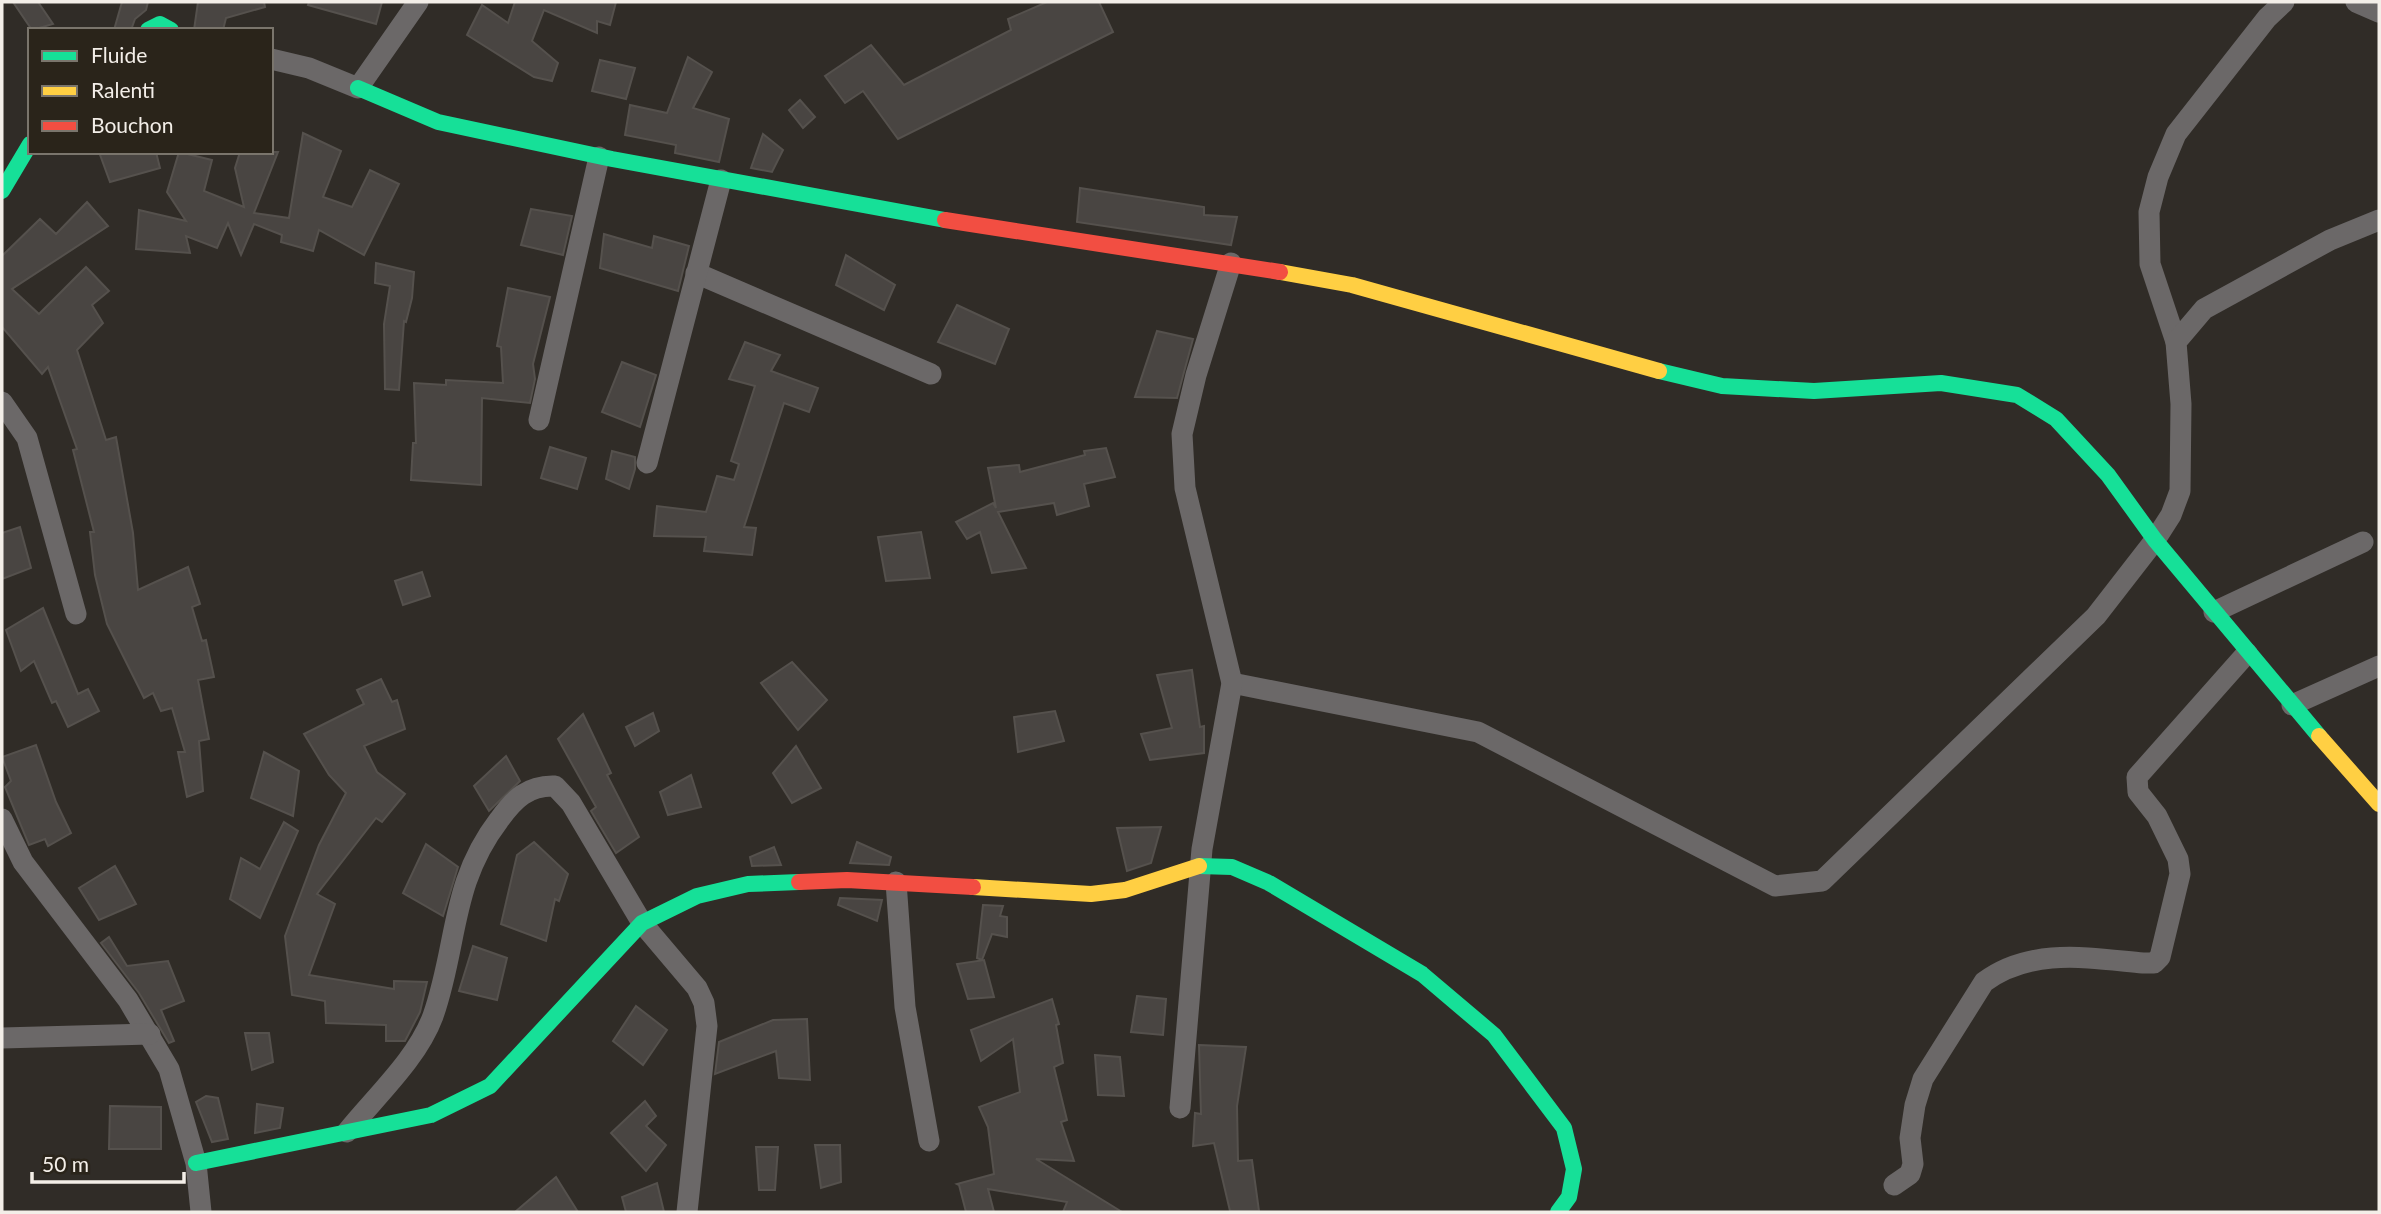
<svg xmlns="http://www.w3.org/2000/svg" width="2381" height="1214" font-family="Lato,sans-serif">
<rect width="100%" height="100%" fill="#302c27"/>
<g fill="#494542" stroke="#55514d" stroke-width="2">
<path d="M13,2H38L53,24L32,30Z"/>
<path d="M122,2H148L146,10L135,19L131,30H114Z"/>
<path d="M198,2H264L265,7L226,18L223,30H194Z"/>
<path d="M309,2H382L376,24L308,5Z"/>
<path d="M515,2H616L610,25L597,21V33L544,10L532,41L558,63L552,81L534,77L467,35L482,5L508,23Z"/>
<path d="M1047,2H1099L1113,32L898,139L863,91L845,103L825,76L871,45L904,85L1011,30L1008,19Z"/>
<path d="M688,57L712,72L693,108L729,119L719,162L675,153L676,145L625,135L630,105L667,113Z"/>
<path d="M600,60L635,68L626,99L592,91Z"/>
<path d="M800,100L815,117L803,128L789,110Z"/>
<path d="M303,133L341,151L323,197L352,207L370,170L399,184L364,255L319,230L313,251L281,242L282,235L254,224L241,255L228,223L217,248L186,236L190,253L136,249L139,210L186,221L167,192L179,152L212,160L204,191L244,207L235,168L240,152H278L254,213L289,218Z"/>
<path d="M763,134L783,150L772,172L751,168Z"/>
<path d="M99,152H156L160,168L110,182Z"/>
<path d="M1080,188L1204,207V215L1237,217L1231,245L1077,222Z"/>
<path d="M87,202L108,226L12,289L39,314L86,267L109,291L92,305L103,323L77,350L106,440L116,437L133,533L138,590L188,567L200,604L192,607L202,641L206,640L214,677L198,680L209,739L199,741L203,791L187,797L178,752H185L172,708L161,711L153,693L144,698L107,624L95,575L90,532H94L73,450L77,449L48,367L42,374L2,327V256L40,219L56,234Z"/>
<path d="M531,209L572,216L563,255L521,245Z"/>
<path d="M604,234L652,248L654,236L689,246L678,291L600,268Z"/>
<path d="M846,255L895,285L884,310L836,285Z"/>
<path d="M376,263L414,272L412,298L406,322L404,321L399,390L385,389L384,324L390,286L375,283Z"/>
<path d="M508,288L550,297L533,364L535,379L530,403L482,398L481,485L411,480L413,443H416L414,383L446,385V380L503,383L501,347L497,346Z"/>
<path d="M957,305L1009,329L995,364L938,342Z"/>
<path d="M1157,331L1193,339L1177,398L1135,397Z"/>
<path d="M745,342L780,355L771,371L818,388L809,412L784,403L744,527L756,528L752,555L704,551L706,537L654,536L657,506L706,512L717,476L734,480L739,464L731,461L755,386L729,379Z"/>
<path d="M622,362L656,375L640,427L602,412Z"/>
<path d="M550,447L586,458L577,489L541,478Z"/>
<path d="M1106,448L1115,477L1084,484L1089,506L1057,515L1054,503L998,512L1026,568L992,573L980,532L967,539L956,522L993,503L996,508L988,468L1019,465L1020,472L1085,455L1084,451Z"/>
<path d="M612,451L635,457V469L629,489L606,479Z"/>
<path d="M20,527L31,568L2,579V533Z"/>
<path d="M921,532L930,578L886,581L878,537Z"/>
<path d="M422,572L430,596L403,605L395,581Z"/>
<path d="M43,608L78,694L88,689L99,711L68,727L56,701L52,703L34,661L21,671L6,630Z"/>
<path d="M792,662L827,700L798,730L761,683Z"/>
<path d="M1192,670L1200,727L1204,726V753L1150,760L1141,734L1172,728L1157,675Z"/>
<path d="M381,679L392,702L397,700L405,729L364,746L377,772L405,794L382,822L376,818L317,894L335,904L309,975L394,989V981L427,982L420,1012L405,1041H386V1025L326,1023L325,1001L292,995L285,936L319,845L346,793L329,775L304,734L364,704L357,690Z"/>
<path d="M1055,711L1064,741L1018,752L1014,717Z"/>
<path d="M653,713L659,731L635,746L626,727Z"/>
<path d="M583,714L611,773L607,775L639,837L616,853L591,811L596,807L558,739Z"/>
<path d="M36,745L56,802L71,833L48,846L45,839L29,845L5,787L11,781L2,757Z"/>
<path d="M796,746L821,788L792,803L773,773Z"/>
<path d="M264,752L299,771L293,816L251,798Z"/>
<path d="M506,756L520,781L489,811L474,786Z"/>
<path d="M691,775L701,807L668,815L660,792Z"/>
<path d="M284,822L298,831L260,918L230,899L241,858L260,869Z"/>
<path d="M1161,827L1151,863L1127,871L1117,828Z"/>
<path d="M534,842L568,874L559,901L555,899L546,941L501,924L517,855Z"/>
<path d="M857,842L891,857L889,865L850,863Z"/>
<path d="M426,844L458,867L443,916L403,893Z"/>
<path d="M774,847L781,865L752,866L750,857Z"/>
<path d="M115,866L136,904L99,920L79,888Z"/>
<path d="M840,898L882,900L877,921L838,905Z"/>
<path d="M983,905L1003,906L1000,916L1007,917V937L992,934L982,960L977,958Z"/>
<path d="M109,937L127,966L168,961L184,1001L161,1010L174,1041L169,1043L139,993L101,943Z"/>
<path d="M473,946L507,958L497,1000L459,991Z"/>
<path d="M984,960L994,997L968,999L957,964Z"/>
<path d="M1137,996L1166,999L1163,1035L1131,1032Z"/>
<path d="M1052,999L1059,1024L1056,1025L1063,1063L1054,1067L1067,1120L1061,1122L1074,1161L1036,1159L1122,1212H1063L1067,1202L988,1189L994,1212H966L959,1185L957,1184L994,1174L988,1127L979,1107L1020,1092L1013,1039L981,1061L971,1030Z"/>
<path d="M636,1006L667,1030L643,1065L613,1041Z"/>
<path d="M807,1019L810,1080L779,1078L776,1051L715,1074L719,1042L773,1020Z"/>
<path d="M245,1033H269L273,1062L252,1070Z"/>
<path d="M1199,1045L1246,1047L1237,1106L1238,1161L1252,1160L1259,1211H1230L1214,1143L1193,1146L1195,1113L1201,1114Z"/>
<path d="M1095,1055L1120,1057L1124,1096L1098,1095Z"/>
<path d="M206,1096L218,1098L228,1139L212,1142L196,1102Z"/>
<path d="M645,1101L656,1116L646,1126L666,1145L646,1171L611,1133Z"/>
<path d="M257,1104L283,1108L280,1128L255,1133Z"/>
<path d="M110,1106L161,1107V1149H109Z"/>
<path d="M815,1145H840L841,1182L821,1188Z"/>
<path d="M756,1147H778L775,1190H759Z"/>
<path d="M556,1177L578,1212H515Z"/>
<path d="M657,1183L664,1212H626L622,1197Z"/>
</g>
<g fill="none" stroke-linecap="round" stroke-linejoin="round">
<g stroke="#6b6868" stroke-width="21">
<path d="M2356,2L2379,12"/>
<path d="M271,59L309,68L358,88L418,2"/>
<path d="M696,273L931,374"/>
<path d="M2176,342L2150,264L2149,212L2158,177L2176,134L2267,18L2284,2"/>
<path d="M2,402L27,438L76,614"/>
<path d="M539,420L599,157"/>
<path d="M647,463L721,180"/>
<path d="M2214,612L2363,542"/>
<path d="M1232,683L1478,732L1775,886L1822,881L2096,616L2155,540L2171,515L2180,491L2181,404L2176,342L2204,309L2330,240L2379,220"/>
<path d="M2292,705L2379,666"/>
<path d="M2,819L23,862L128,1000L169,1069L196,1163L201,1212"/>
<path d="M896,882L905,1007L929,1141"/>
<path d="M2,1038L150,1034"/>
<path d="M1180,1108L1202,849L1232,683L1185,488L1182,434L1196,375L1231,263"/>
<path d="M347,1132C376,1096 417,1059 433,1016C458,945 450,884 499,820C514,799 528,785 555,786L571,803L642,923L697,988L704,1003L707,1026L687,1212"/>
<path d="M1894,1185L1910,1174L1913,1164L1910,1138L1915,1105L1923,1079L1984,982C2031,947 2089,958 2143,963H2154L2160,957L2180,874L2178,859L2157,816L2138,792L2137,777L2247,653"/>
</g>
<g stroke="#16e098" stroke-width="16">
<path d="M148,30L160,24L171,30"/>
<path d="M358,88L438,122L612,159L945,220"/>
<path d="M2,191L30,144"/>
<path d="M1659,371L1722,386L1814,391L1941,383L2017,395L2056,419L2108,475L2155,540L2319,736"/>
<path d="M1199,866L1232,867L1269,883L1422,974L1494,1035L1564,1128L1574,1169L1569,1197L1558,1212"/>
<path d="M196,1163L431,1115L490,1086L642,923L697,896L748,884L799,882"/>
</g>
<g stroke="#ffcf43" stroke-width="16">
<path d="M1280,272L1352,285L1659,371"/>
<path d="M2319,736L2379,804"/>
<path d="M973,887L1091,894L1125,890L1199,866"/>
</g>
<g stroke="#f24e42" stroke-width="16">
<path d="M945,220L1280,272"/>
<path d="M799,882L847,880L973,887"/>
</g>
</g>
<rect width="2381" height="1214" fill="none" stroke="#f3eee8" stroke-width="7"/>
<rect x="28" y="28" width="245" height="126" fill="#2a241a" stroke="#7a756c" stroke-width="2"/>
<rect x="42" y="51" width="35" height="10" fill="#16e098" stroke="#7a756c" stroke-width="2"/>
<text x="91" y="63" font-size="21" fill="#f3eee8">Fluide</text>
<rect x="42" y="86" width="35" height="10" fill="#ffcf43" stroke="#7a756c" stroke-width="2"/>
<text x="91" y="98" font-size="21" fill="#f3eee8">Ralenti</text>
<rect x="42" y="121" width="35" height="10" fill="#f24e42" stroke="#7a756c" stroke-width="2"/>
<text x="91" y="133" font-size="21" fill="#f3eee8">Bouchon</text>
<path d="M32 1172v10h152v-10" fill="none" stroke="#f3eee8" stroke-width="3.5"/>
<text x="42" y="1172" font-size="21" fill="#f3eee8" stroke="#2a241a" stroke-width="5" paint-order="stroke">50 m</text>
</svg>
